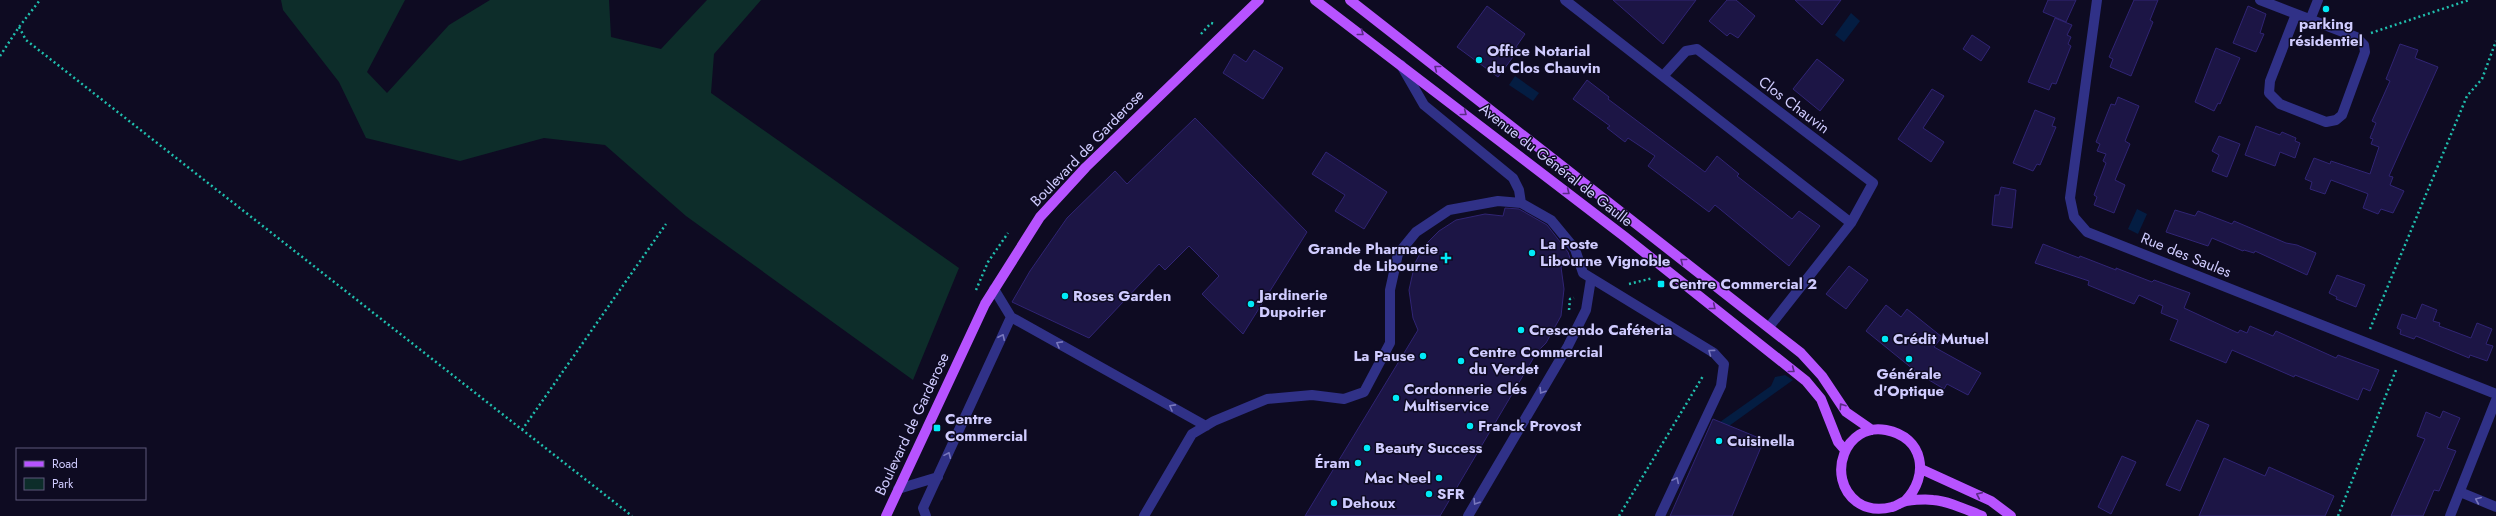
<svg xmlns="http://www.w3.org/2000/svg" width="2496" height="516" viewBox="0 0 2496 516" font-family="Jost,sans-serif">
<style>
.green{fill:#0d2d2a}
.water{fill:#041d42}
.building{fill:#1c1545;stroke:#302474}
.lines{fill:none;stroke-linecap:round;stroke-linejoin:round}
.path{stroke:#20bfae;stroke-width:2.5;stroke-dasharray:2 3;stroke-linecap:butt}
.minor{stroke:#303187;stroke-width:10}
.major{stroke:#b753ff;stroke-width:10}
.oneway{stroke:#5a2b85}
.oneway2{stroke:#7877bd}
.poi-dot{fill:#00eaf7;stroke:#0e0b22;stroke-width:1.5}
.labels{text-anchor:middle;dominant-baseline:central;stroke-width:3;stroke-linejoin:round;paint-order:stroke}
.poi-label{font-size:15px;font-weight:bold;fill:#d0ccff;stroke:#0e0b22;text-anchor:start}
.street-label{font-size:15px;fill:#d0ccff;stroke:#0e0b22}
</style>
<rect width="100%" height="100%" fill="#0e0b22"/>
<path class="green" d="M281 0H405L367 72 387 93 449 25 490 0H609L611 37 661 49 707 0H761L714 54 711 93 959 268 913 380 686 216 605 145 544 138 460 161 366 138 339 82 283 10Z"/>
<path class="water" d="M1851 13 1860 21 1844 42 1835 35Z
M1515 76 1539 93 1533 101 1509 85Z
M2137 209 2147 214 2138 234 2128 229Z
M1785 375 1793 380 1729 426 1720 422 1771 386 1775 377Z"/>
<path class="building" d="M1613 0H1696L1663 44Z
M1727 0H1736L1755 16 1738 38 1730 33 1727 36 1709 21Z
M1795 0H1841L1822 25Z
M2048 0H2076L2066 22 2043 12Z
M2134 0H2158L2150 20 2153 22 2131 76 2110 67 2113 59 2109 57Z
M1487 6 1525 34 1516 47 1519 49 1498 77 1457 47Z
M2248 6 2266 14 2260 33 2264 34 2256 52 2233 43Z
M2055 18 2072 25 2067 35 2071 37 2068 44 2071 46 2056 84 2052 83 2049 90 2028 82Z
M1972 35 1990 47 1981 61 1963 49Z
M2400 44 2418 50 2415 58 2438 67 2389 176 2393 177 2390 185 2404 191 2393 213 2381 209 2378 214 2363 208 2368 194 2366 193 2331 180 2325 194 2310 189 2312 182 2305 179 2314 158 2330 164 2331 161 2370 174 2379 147 2371 144 2373 139 2370 138 2376 123 2372 121 2390 81 2386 79Z
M2216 48 2240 58 2220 104 2218 103 2214 111 2195 102Z
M1254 50 1283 68 1263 99 1223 73 1234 54 1246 62Z
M1817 59 1844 80 1820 111 1793 89Z
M1587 80 1609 97 1608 99 1705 172 1717 156 1739 174 1737 176 1792 219 1799 211 1820 226 1789 266 1715 205 1709 212 1648 166 1655 156 1628 138 1625 142 1607 128 1610 126 1573 99Z
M1932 89 1944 96 1923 128 1944 142 1931 162 1898 139Z
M2118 97 2139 106 2125 141 2130 144 2115 180 2125 185 2114 213 2094 205 2097 197 2094 195 2106 163 2103 161 2106 154 2097 151 2100 144 2096 142 2111 104 2115 105Z
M2035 110 2055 118 2052 126 2056 127 2040 165 2037 164 2033 171 2013 163Z
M1195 118 1307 232 1243 334 1202 294 1219 276 1189 246 1165 270 1159 264 1089 338 1012 302 1030 271 1067 218 1115 171 1127 184Z
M2256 126 2280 135 2282 132 2296 138 2295 141 2300 143 2295 158 2280 152 2275 166 2245 155Z
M2219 136 2240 144 2227 177 2212 171 2219 155 2212 151Z
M1326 152 1387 192 1364 229 1335 211 1345 195 1312 174Z
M2001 187 2016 190 2012 228 1992 225 1995 195H1999Z
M1505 208 1519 209 1547 225 1568 252 1571 261 1561 267 1564 289 1561 316 1546 343 1537 352 1440 516H1305L1418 330 1413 318 1409 290 1415 263 1424 246 1439 231 1456 220 1485 214 1503 216Z
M2175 210 2195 216 2198 211 2232 224 2234 221 2286 243 2297 245 2316 253 2307 275 2255 251 2254 253 2244 250 2243 251 2212 238 2208 246 2166 232Z
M2043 244 2079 258 2080 256 2116 270V268L2152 282 2154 280 2190 293 2184 308 2238 333 2240 330 2247 333 2250 326 2273 336 2276 331 2336 358 2338 355 2379 370 2370 391 2363 388 2358 400 2295 375 2294 377 2232 350 2226 363 2170 340 2178 320 2161 313 2163 306 2139 295 2134 304 2088 285 2089 281 2035 263Z
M1849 266 1868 280 1846 309 1826 294Z
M2337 275 2365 285 2356 307 2336 299 2337 297 2329 293Z
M2422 304 2437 310 2433 321 2440 323 2439 326 2471 338 2477 323 2492 329 2486 344 2493 346 2487 361 2470 355 2469 358 2416 336 2414 339 2400 334 2401 330 2397 328 2402 314 2416 319Z
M1886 305 1901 317 1907 309 1942 337 1934 347 1981 373 1968 395 1947 384 1944 389 1919 374 1866 331Z
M2443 411 2460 418 2447 448 2456 451 2439 491 2434 490 2423 516H2391L2425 439 2417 436 2426 412 2440 418Z
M1713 419 1764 440 1732 516H1670Z
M2197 420 2209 425 2180 491 2166 485Z
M2122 456 2136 462 2111 514 2098 507Z
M2224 458 2265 476 2269 467 2334 496 2325 516H2199Z"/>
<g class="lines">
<path class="path" d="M19 27 26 40 632 516
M2371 33 2469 0
M1201 34 1211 23 1215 24
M0 56 19 27 40 0
M1629 284 1653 278
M976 290 988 262 1008 233
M1569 310 1570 299 1574 298
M2370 329 2467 96 2482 79 2496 41
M522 430 666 224
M1619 516 1703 376
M2338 516 2396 370"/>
<path class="minor" d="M1565 0 1851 223
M2097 0 2070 198 2074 217 2087 232 2496 394
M2260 0 2356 37 2364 45 2365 52 2342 115 2336 120 2326 122 2280 104 2269 93 2270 81 2296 14
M2310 20 2318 0
M1401 65 1424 105 1513 178 1519 190 1521 203
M1664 75 1686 51 1697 49 1873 183 1851 223 1769 327
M994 289 1011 317 1206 426
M898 489 938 477
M2460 492 2496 507
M926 516 923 508 1011 317
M1144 516 1192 434 1214 421 1267 399 1312 395 1344 399 1364 392 1390 343V290L1398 254 1416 232 1449 210 1498 201 1521 203 1551 220 1575 249 1583 273 1714 353 1724 364 1721 386 1660 516
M1468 516 1568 346 1586 310 1591 279
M2450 516 2496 400"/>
<path class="major" d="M1315 0 1625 237 1806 381 1821 399 1838 442 1845 450
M1350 0 1801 353 1822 376 1846 412 1872 430
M1921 469 1991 501 2011 516
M1905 501C1930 476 1924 437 1886 430 1845 422 1825 478 1857 502 1867 509 1880 510 1892 507 1897 506 1901 502 1906 501 1914 500 1925 499 1933 500 1949 501 1967 510 1982 516
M886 516 985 304 1040 217 1086 167 1259 0"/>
</g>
<defs><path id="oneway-chevron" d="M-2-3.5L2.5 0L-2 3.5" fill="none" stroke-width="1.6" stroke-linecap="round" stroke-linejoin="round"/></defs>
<g class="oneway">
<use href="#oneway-chevron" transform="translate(1361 33) rotate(38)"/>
<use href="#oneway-chevron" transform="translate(1437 68) rotate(-142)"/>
<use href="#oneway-chevron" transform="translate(1464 113) rotate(38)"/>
<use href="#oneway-chevron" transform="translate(1567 192) rotate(38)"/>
<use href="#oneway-chevron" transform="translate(1683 261) rotate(-142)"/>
<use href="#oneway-chevron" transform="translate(1713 307) rotate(39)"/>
<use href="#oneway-chevron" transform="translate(1792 370) rotate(38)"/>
<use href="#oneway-chevron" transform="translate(1842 406) rotate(-124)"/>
<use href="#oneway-chevron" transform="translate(1979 495) rotate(-156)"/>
</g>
<g class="oneway2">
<use href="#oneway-chevron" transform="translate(1002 337) rotate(-65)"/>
<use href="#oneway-chevron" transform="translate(1059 344) rotate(-151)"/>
<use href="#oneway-chevron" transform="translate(1711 352) rotate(-143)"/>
<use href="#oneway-chevron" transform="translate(1542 391) rotate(122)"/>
<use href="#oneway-chevron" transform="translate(1172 407) rotate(-151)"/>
<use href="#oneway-chevron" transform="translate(948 455) rotate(-66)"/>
<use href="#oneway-chevron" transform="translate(1676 480) rotate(-64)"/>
<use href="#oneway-chevron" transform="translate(2478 500) rotate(-157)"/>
<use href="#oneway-chevron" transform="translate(1476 502) rotate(122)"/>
</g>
<g class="poi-dot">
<circle cx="2326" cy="9" r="4"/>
<circle cx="1479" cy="60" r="4"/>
<circle cx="1532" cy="253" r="4"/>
<path d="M1444 252h4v4h4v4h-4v4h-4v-4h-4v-4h4z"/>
<rect x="1657" y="280" width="8" height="8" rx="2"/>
<circle cx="1065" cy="296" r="4"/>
<circle cx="1251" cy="304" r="4"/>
<circle cx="1521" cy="330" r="4"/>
<circle cx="1885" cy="339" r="4"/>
<circle cx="1423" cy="356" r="4"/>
<circle cx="1909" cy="359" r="4"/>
<circle cx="1461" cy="361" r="4"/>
<circle cx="1396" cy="398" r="4"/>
<circle cx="1470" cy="426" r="4"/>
<rect x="933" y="424" width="8" height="8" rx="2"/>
<circle cx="1719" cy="441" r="4"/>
<circle cx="1367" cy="448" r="4"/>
<circle cx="1358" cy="463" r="4"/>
<circle cx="1439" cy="478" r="4"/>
<circle cx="1429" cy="494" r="4"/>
<circle cx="1334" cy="503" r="4"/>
</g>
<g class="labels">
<g class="poi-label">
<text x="2326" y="24" text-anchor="middle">parking<tspan x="2326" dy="17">résidentiel</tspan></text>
<text x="1487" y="51">Office Notarial<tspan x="1487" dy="17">du Clos Chauvin</tspan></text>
<text x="1540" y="244">La Poste<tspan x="1540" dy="17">Libourne Vignoble</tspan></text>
<text x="1438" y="249" text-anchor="end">Grande Pharmacie<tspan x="1438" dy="17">de Libourne</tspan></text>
<text x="1669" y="284">Centre Commercial 2</text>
<text x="1259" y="295">Jardinerie<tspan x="1259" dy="17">Dupoirier</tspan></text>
<text x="1073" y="296">Roses Garden</text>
<text x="1529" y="330">Crescendo Caféteria</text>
<text x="1893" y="339">Crédit Mutuel</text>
<text x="1469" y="352">Centre Commercial<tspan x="1469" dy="17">du Verdet</tspan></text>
<text x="1415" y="356" text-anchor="end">La Pause</text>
<text x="1909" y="374" text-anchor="middle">Générale<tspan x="1909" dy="17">d'Optique</tspan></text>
<text x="1404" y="389">Cordonnerie Clés<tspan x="1404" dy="17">Multiservice</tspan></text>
<text x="945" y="419">Centre<tspan x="945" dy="17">Commercial</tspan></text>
<text x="1478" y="426">Franck Provost</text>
<text x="1727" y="441">Cuisinella</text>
<text x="1375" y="448">Beauty Success</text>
<text x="1350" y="463" text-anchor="end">Éram</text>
<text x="1431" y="478" text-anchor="end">Mac Neel</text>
<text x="1437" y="494">SFR</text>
<text x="1342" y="503">Dehoux</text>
</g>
<g class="street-label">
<text transform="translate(1794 105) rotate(37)">Clos Chauvin</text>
<text transform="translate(1087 148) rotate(-46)">Boulevard de Garderose</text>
<text transform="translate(1556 165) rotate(38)">Avenue du Général de Gaulle</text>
<text transform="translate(2186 255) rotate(22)">Rue des Saules</text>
<text transform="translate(912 424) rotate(-65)">Boulevard de Garderose</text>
</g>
</g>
<rect x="16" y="448" width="130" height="52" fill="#0e0b22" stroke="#5c587a"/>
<rect x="24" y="461" width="20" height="6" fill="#b753ff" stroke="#5c587a"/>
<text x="52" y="468" font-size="12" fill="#d0ccff">Road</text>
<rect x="24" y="478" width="20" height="12" fill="#0d2d2a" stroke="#5c587a"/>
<text x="52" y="488" font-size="12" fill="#d0ccff">Park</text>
</svg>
